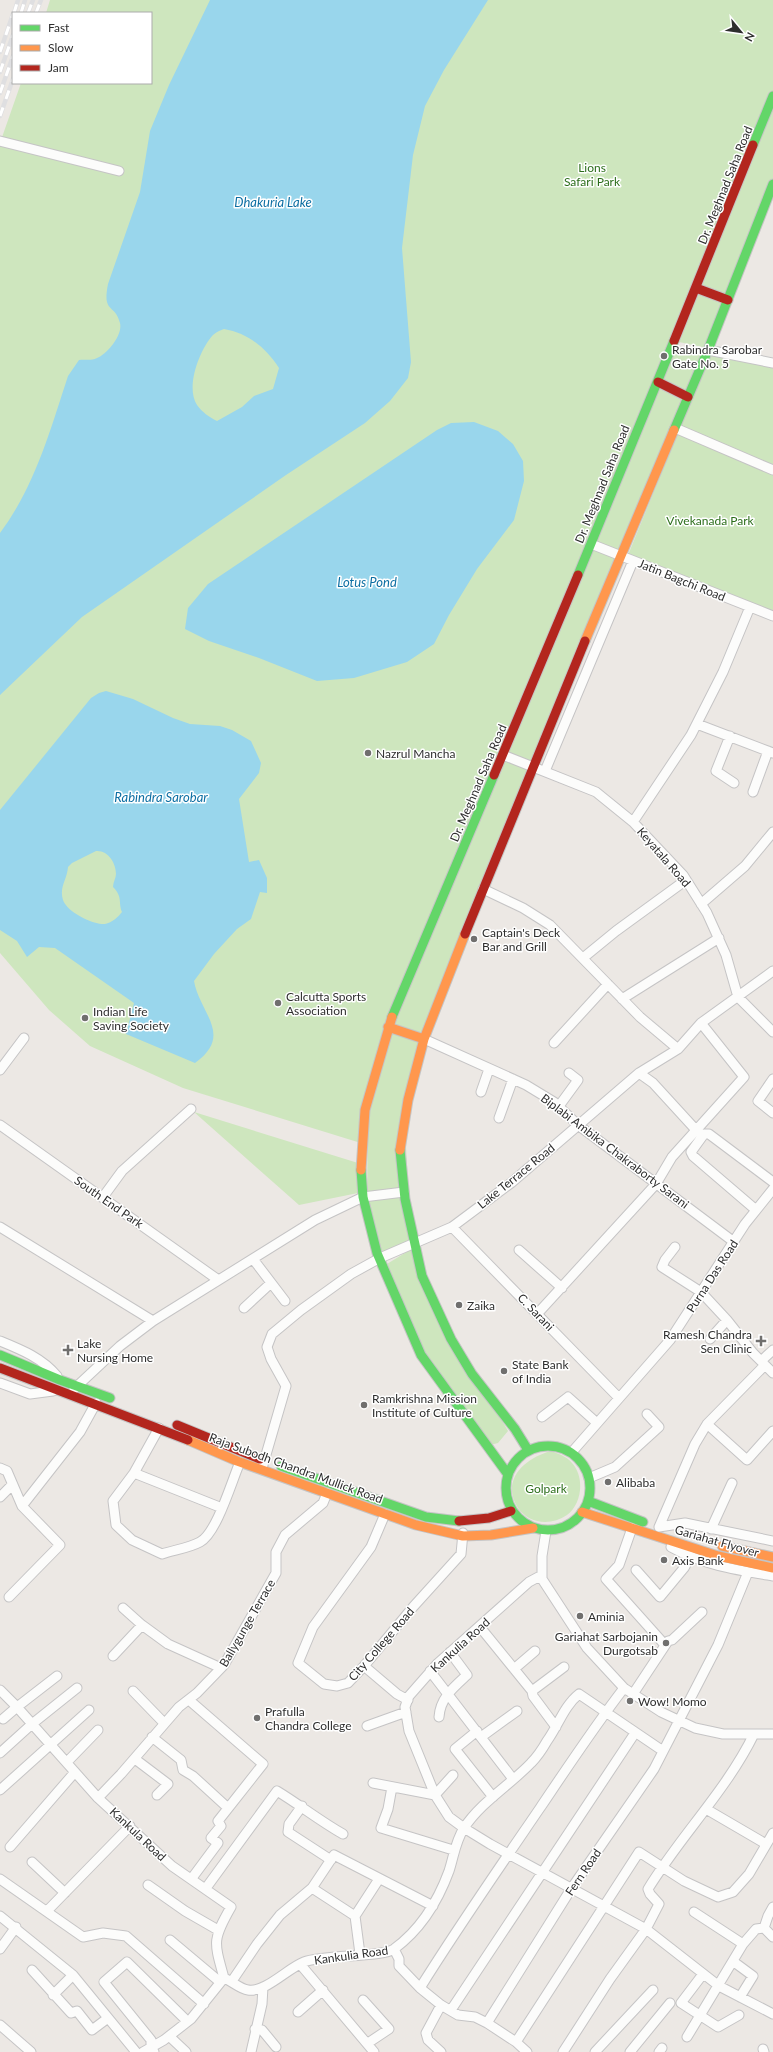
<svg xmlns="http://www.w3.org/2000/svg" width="773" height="2052" viewBox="0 0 773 2052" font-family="Lato,sans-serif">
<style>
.green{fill:#cee6be}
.water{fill:#99d6ec;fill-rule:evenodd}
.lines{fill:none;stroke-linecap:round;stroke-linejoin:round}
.street-casing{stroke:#c5c4c5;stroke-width:11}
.fast-casing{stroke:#c5c4c5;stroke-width:11}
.slow-casing{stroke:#c5c4c5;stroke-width:11}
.jam-casing{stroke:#c5c4c5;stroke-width:11}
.street{stroke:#fcfcfb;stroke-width:9}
.fast{stroke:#63d668;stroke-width:9}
.slow{stroke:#ff974d;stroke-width:9}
.jam{stroke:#b3261e;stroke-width:9}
.rail-casing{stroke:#dfdfe1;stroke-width:4.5}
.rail{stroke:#fff;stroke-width:3;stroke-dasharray:9;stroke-linecap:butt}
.poi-dot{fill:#706f6e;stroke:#fff;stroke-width:1.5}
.labels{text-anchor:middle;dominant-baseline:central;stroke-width:3;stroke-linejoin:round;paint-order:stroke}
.park-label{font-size:12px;fill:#2c6e1b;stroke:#fff}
.street-label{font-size:12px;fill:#2e2e2e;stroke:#fff}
.poi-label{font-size:12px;fill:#2e2e2e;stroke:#fff;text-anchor:start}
.water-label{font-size:13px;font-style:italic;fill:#0d6fa3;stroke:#fff}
</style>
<rect width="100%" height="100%" fill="#ece8e4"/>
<path class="green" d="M50 0H773V94L387 1024 364 1144 183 1088 90 1046 49 1010 0 953V143L21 83H151V13H46Z
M773 104V179L707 348 679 342Z
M676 347 704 353 622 554 595 543Z
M710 354 773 367V612L628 555Z
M593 548 618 558 424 1037 392 1026Z
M391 1031 420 1042 404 1108 411 1241 383 1257 367 1203 368 1109Z
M194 1112 358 1163V1193L299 1205Z
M413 1248 420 1283 508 1431 498 1443 490 1445 424 1353 387 1264Z
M551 1451C559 1454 566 1456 572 1463 585 1477 582 1504 567 1515 551 1526 529 1524 518 1508 500 1480 525 1458 551 1451Z"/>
<path class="water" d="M210 0H488L444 70 425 106 413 155 402 248 411 362 408 378 390 401 365 423 286 475 82 617 0 695V533C35 486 50 431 68 376L79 360C85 359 91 361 97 358 107 354 123 335 120 323 115 303 102 314 108 284L140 192 150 131 169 85ZM224 329C248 333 266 348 279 368L273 389 254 396 242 407 217 421C209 417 202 412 197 405 185 387 200 349 213 335 216 332 221 330 224 329Z
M474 422 498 431 513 444 523 461 524 481 514 520 477 569 449 615 434 644 407 662 354 678 317 681 259 658 209 641 185 629 188 608 208 584 437 430 451 423Z
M106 691 133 699 173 718 190 724 220 726 232 730 251 741 261 763 259 773 239 799 249 862 259 860 267 878V893L260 892 251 919 237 929 214 954 194 981C200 1014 234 1035 195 1063L126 1034 134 1003 55 948 39 947 27 957 17 941 0 930V810L91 698 99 693ZM96 851C108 850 116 863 116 874 116 878 113 882 113 887 123 897 118 902 122 912 119 916 112 923 105 924 93 925 67 912 63 900 59 887 67 880 68 867L72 863Z"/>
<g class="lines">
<defs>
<path id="street" d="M0 141 119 171
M708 350 773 363
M675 428 773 470
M591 544 773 616
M697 724 773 753
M730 736 716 771 734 783
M503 755 596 792 633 822 683 875 707 913 726 955 738 997 773 1032
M545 771 633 561
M753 792 768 751
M633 822 691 735 723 672 750 607
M483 889 523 908 550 925 640 1017 678 1049
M701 904 745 866 773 832
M583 958 616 931 686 880
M622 999 719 938
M424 1039 526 1085 554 1102 578 1125 734 1242
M554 1043 608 984
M0 1070 24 1038
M639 1073 653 1083 696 1130
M773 1079 758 1101 773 1113
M481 1092 489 1069
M559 1106 578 1080 569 1073
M499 1118 513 1079
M0 1125 217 1279
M103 1197 122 1171 191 1109
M756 1210 693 1156 691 1152 704 1134H709L773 1182
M0 1227 153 1321
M452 1227 619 1398
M675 1247 665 1260 662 1267 701 1292 727 1320 753 1353 773 1373
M519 1250 562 1288
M253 1259 285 1301
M244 1308 271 1283
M538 1313 656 1184 672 1157 744 1077 701 1023
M710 1339 727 1320
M0 1341C22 1350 42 1358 57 1376
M761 1361 773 1350
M0 1383 30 1394 53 1391
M74 1389 120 1346 153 1321 315 1220 363 1197 404 1192
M542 1417 568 1397 597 1423
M707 1424 747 1460 773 1431
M159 1428 134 1473 113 1501 116 1525 132 1540 162 1554C174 1550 189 1548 200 1542 217 1533 232 1480 240 1462
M572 1452 670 1340 745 1224 773 1189
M263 1465 286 1386 271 1359 267 1347 272 1334 301 1310 351 1274 380 1258 452 1227 511 1183 639 1073 678 1049 701 1023 773 971
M0 1468 7 1471 22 1506 60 1545 9 1597
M134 1473 222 1508
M589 1478 615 1467 659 1427 647 1414
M0 1497 12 1485
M22 1506 80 1432 96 1403
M385 1514 371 1547 313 1627 298 1663 324 1684 337 1686 348 1683 364 1666 413 1607 461 1554 463 1533
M659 1527 695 1444 707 1424 765 1365
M659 1527 685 1523 773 1541
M632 1528 619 1565 606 1579 665 1645
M711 1529 732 1483
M546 1531 542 1556V1579L587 1648 624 1688 661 1712 695 1728 723 1734H773
M671 1547C703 1565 737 1570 773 1576
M636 1570 660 1597 684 1568 690 1557
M542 1575 529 1582 438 1663 409 1696 405 1707 409 1731 435 1795 449 1817 464 1828 490 1844 646 1929 719 1986 773 2014
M123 1608 142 1625 168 1644 221 1668
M480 1627 532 1691 533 1696 556 1727
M113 1656 142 1625
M364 1666 397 1694 408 1700
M514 1669 535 1651
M430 1671 513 1779
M0 1690 17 1707 57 1676
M133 1691 164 1723
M532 1691 564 1667
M633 1694 668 1641 672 1640 702 1612
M189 1700 263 1764 218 1821 221 1826 211 1838 218 1843 192 1878
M439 1717C440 1698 454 1687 467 1675L450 1652
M3 1719 17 1707 98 1798 172 1866 231 1907C212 1940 214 1942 224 1978
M367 1726 406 1712
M477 1731 455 1749 493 1797
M152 1737 181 1760 183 1770 193 1776 228 1808
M481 1737 517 1711
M0 1753 32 1724 77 1688
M135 1759 168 1784 157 1795
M67 1762 98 1730
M373 1783 435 1795 453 1775
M392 1787 388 1809 381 1828 453 1850
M0 1790 89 1710
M98 1798 121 1774 179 1707 197 1693 224 1665 276 1573V1552L285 1535 323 1503 327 1493
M302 1806 289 1824 288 1832 331 1860
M706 1809 766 1844
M10 1847 75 1772
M32 1862 65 1893
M0 1879 83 1937 103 1933 126 1936 204 2004
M148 1885 185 1911 218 1930
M206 1888 277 1791C300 1805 320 1821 343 1834
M312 1888 355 1916
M773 1907 768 1916 764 1928 773 1937
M47 1911 130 1826
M694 1912 743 1944 756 1929 764 1928
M0 1916 73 1975 136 2052
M170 1940 220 1982
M0 1949 16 1927
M394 1949 399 1959V1966L420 1988 441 2005 458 2015 475 2017 487 2023 516 2042 527 2052
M360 1954 355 1916 379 1879
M734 1962 753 1976 740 1997
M300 1964 374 2052
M32 1970 71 2013 77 2011 92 2030 108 2018
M703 1974 681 2003 718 2027 739 2015
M224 1978C232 1981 240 1989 248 1990 265 1993 288 1968 304 1962 324 1954 381 1958 394 1949 420 1930 438 1901 449 1871 454 1856 455 1842 464 1828 481 1802 510 1785 531 1763 537 1757 543 1748 547 1741 558 1726 564 1706 579 1694L663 1751
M232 1981 257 1944 280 1915 312 1888 334 1855 433 1906
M420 1988C458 1927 499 1868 540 1808 567 1768 594 1727 624 1688
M53 1995 73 1975
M363 2000 389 2029 368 2043
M441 2005 426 2033 428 2040 441 2052
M451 2010 635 1733
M298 2012 323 1990
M487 2023 571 1889 654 1769 718 1645 748 1572
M0 2025 31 2052
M255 2029 262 2030 276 2047
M169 2036 186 2052
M687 2037 743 1944
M516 2042 639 1852 684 1881 718 1897 733 1892 749 1874 773 1833
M763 2049 764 2052
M143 2052 164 2040 191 2019 224 1978
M154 2052 151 2048V2040L104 1982 127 1962 187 2021
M251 2052 262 2004 263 1987
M563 2052 610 1979 646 1929 659 1904 650 1894 648 1889C681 1835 726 1791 754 1734
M595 2052 653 1990
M630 2052 670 2003
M659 2052 662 2048"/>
<path id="fast" d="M753 145 773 96
M674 430 708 350 773 184
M578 575 674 341
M392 1017 494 775
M400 1150 405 1199 422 1276 451 1339 472 1374 515 1429 528 1450
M361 1170 363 1197 377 1253 421 1355 507 1473
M0 1355 60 1380 110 1398
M506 1488a42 42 0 1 1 84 0a42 42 0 1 1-84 0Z
M281 1466 426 1517 459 1521
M588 1501 643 1522"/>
<path id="slow" d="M585 641 674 430
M388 1027 424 1039
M400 1150 408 1100 424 1039 465 934
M361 1170 365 1110 392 1017
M188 1440 237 1461 416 1525 463 1536 491 1535 533 1528
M582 1512 718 1556 773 1568
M722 1546 773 1557"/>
<path id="jam" d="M696 288 728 300
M674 341 753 145
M658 382 688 397
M494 775 578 575
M465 934 585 641
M0 1368 188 1440
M177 1425 260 1459
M459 1521 489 1518 511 1511"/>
</defs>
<use href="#street" class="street-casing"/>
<use href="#fast" class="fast-casing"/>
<use href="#slow" class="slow-casing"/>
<use href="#jam" class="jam-casing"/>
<use href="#street" class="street"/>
<use href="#fast" class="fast"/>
<use href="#slow" class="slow"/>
<use href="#jam" class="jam"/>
<defs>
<path id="rail" d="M14 13 18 0
M21 13 25 0
M28 13 33 0
M36 13 41 0
M0 52 13 14
M0 72 13 35
M0 93 13 56
M0 116 13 79"/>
</defs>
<use href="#rail" class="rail-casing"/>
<use href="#rail" class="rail"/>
</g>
<g class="poi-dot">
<circle cx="664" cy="356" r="4"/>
<circle cx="368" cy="753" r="4"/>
<circle cx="474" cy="939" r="4"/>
<circle cx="278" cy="1003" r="4"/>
<circle cx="85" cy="1018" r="4"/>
<circle cx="459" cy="1305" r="4"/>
<path d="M759 1335h4v4h4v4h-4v4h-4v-4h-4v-4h4z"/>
<path d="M66 1344h4v4h4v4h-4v4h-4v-4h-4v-4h4z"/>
<circle cx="504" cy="1371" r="4"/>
<circle cx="364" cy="1405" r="4"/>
<circle cx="608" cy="1482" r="4"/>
<circle cx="664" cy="1560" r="4"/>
<circle cx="580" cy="1616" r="4"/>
<circle cx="666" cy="1643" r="4"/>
<circle cx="630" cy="1701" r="4"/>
<circle cx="257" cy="1718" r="4"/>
</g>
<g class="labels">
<g class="park-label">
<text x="592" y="167">Lions<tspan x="592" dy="14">Safari Park</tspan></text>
<text x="710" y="520">Vivekanada Park</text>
<text x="546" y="1488">Golpark</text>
</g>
<g class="street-label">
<text transform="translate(725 185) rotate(-68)">Dr. Meghnad Saha Road</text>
<text transform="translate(602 484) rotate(-68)">Dr. Meghnad Saha Road</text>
<text transform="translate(682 580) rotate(22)">Jatin Bagchi Road</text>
<text transform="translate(478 783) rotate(-67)">Dr. Meghnad Saha Road</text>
<text transform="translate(664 857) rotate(49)">Keyatala Road</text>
<text transform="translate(615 1151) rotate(37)">Biplabi Ambika Chakraborty Sarani</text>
<text transform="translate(516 1176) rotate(-39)">Lake Terrace Road</text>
<text transform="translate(109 1202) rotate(35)">South End Park</text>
<text transform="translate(712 1276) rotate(-57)">Purna Das Road</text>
<text transform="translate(536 1312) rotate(46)">C. Sarani</text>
<text transform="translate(296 1468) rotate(20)">Raja Subodh Chandra Mullick Road</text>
<text transform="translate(717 1541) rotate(16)">Gariahat Flyover</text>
<text transform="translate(247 1623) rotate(-60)">Ballygunge Terrace</text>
<text transform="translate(381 1644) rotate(-49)">City College Road</text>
<text transform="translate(460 1645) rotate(-42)">Kankulia Road</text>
<text transform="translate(138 1834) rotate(43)">Kankula Road</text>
<text transform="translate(583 1872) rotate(-56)">Fern Road</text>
<text transform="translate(351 1955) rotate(-8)">Kankulia Road</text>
</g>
<g class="poi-label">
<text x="672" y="349">Rabindra Sarobar<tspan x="672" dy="14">Gate No. 5</tspan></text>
<text x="376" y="753">Nazrul Mancha</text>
<text x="482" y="932">Captain's Deck<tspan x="482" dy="14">Bar and Grill</tspan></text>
<text x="286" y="996">Calcutta Sports<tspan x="286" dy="14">Association</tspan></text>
<text x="93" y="1011">Indian Life<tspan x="93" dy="14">Saving Society</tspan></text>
<text x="467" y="1305">Zaika</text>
<text x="752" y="1334" text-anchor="end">Ramesh Chandra<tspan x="752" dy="14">Sen Clinic</tspan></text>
<text x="77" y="1343">Lake<tspan x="77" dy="14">Nursing Home</tspan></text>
<text x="512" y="1364">State Bank<tspan x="512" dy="14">of India</tspan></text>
<text x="372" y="1398">Ramkrishna Mission<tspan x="372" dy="14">Institute of Culture</tspan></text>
<text x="616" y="1482">Alibaba</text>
<text x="672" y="1560">Axis Bank</text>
<text x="588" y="1616">Aminia</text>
<text x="658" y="1636" text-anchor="end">Gariahat Sarbojanin<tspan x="658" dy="14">Durgotsab</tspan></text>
<text x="638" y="1701">Wow! Momo</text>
<text x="265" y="1711">Prafulla<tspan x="265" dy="14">Chandra College</tspan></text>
</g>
<g class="water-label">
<text x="273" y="202">Dhakuria Lake</text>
<text x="367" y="582">Lotus Pond</text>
<text x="161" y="797">Rabindra Sarobar</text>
</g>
</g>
<rect x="12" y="12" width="140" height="72" fill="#ffffff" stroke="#ababab"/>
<rect x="20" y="25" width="20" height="6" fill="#63d668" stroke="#ababab"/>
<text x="48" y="32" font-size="12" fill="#2e2e2e">Fast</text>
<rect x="20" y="45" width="20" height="6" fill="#ff974d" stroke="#ababab"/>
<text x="48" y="52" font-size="12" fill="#2e2e2e">Slow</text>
<rect x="20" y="65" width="20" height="6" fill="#b3261e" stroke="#ababab"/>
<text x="48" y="72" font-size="12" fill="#2e2e2e">Jam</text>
<g transform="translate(741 32) rotate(119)" stroke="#ffffff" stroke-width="3" paint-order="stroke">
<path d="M0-3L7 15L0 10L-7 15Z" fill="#2e2e2e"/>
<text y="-6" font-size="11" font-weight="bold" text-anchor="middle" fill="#2e2e2e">N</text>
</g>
</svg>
